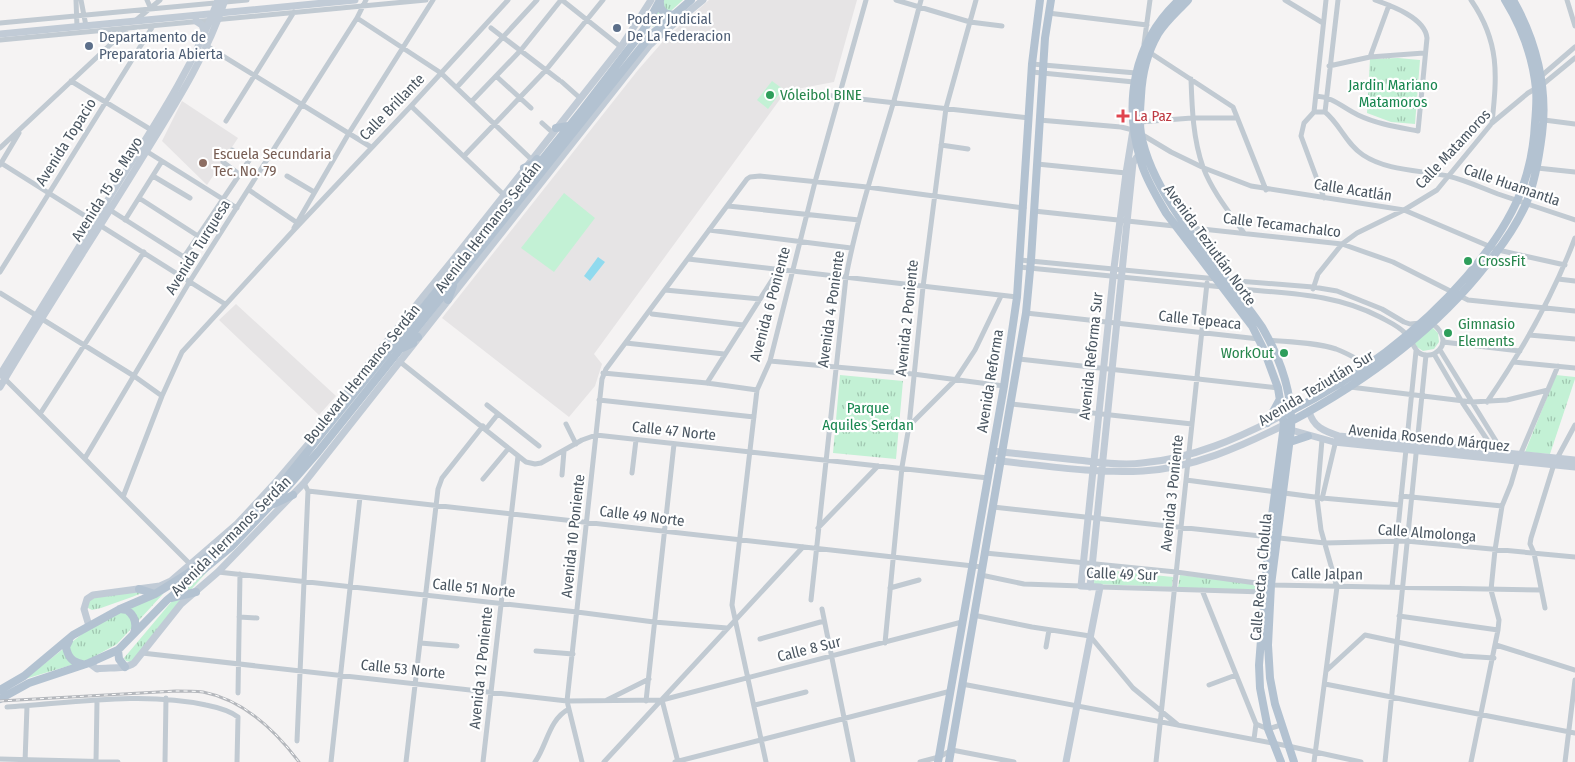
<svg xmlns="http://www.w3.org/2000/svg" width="1575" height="762" viewBox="0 0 1575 762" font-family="'Fira Sans Condensed',sans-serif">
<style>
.education{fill:#e6e4e5}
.grass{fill:url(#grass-tufts)}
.pitch{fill:#c3f1d5}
.water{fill:#90daee}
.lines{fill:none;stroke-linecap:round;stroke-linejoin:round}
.street{stroke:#c1cad2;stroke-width:5}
.secondary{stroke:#c1cbd6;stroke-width:7}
.primary{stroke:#b3c2d1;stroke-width:8}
.rail-casing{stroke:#b5b8bd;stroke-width:3}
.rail{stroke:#fff;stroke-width:1;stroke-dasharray:4;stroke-linecap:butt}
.service-dot{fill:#5c6f8a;stroke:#fff;stroke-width:2}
.leisure-dot{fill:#2e9e5b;stroke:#fff;stroke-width:2}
.health-dot{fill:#e0444e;stroke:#fff;stroke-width:2}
.education-dot{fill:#8d6e63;stroke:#fff;stroke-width:2}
.labels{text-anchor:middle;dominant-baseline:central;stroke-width:4.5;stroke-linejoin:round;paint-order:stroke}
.service-label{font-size:15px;fill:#4e5e75;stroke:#fff;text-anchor:start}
.park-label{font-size:15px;fill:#17864f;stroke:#fff}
.leisure-label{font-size:15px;fill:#27864d;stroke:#fff;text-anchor:start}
.street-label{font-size:15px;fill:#4a5661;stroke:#fff}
.health-label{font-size:15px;fill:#be3a42;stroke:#fff;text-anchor:start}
.education-label{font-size:15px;fill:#785e54;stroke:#fff;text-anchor:start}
</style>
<defs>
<pattern id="grass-tufts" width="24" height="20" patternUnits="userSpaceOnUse" patternTransform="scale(1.25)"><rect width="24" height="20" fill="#c3f1d5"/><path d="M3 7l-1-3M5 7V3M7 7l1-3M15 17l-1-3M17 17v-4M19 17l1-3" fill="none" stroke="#a0c6b0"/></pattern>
</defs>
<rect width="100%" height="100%" fill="#f5f3f3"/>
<path class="education" d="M709 0H857L834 82 786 91 594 354 602 364 595 386 569 417 442 318 638 70 666 38Z
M182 101 238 138 207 185 162 141Z
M236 304 336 396 319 415 219 320Z"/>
<path class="grass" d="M662 0H683L653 27 650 24Z
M1398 58 1420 60 1415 124 1391 122 1367 113 1370 59Z
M1431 326 1438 333 1439 342 1434 349 1423 351 1417 347 1414 342Z
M840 375 903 381 896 459 833 453Z
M1556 375 1575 377V379L1550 454 1525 452Z
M216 562 177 605 134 659 130 662 126 661 124 658 172 601Z
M183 569V571C158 589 129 598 101 608L92 610 88 608 87 602 88 599 100 595 163 583Z
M1095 569 1173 577 1172 587 1094 584Z
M1180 575 1259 584V590L1178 588Z
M163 594 117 644 88 660 25 679 91 627 112 615Z"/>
<path class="pitch" d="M772 81 783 89 768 109 757 100Z
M564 193 595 218 554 272 521 248Z
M850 404 892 408 891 426 849 422Z"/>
<path class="water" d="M598 257 605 262 590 281 584 276Z"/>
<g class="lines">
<path class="street" d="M76 0 77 27
M81 0 86 26
M147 0 151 9
M562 0 621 47
M896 0 970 22 1002 26
M1285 0 1323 23
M1471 0C1500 42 1497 75 1492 123
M1567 0 1575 26
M1048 13 1147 25
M357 18 441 73 531 159
M135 21 160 0
M0 23 247 0
M491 28 559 80
M0 40 426 0
M1144 44 1150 0
M205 45 371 147
M1149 52 1233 107 1266 190
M1370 57 1389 5
M1032 64 1136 73
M1329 66 1370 57 1424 53
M1032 72 1134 82
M496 76 531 108
M1539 78 1575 47
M1191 79C1192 108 1193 139 1203 167 1212 191 1229 212 1244 233
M71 81 153 131
M562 82 580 98
M457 87 537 0
M798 92 1029 118
M1316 96C1333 97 1343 108 1358 115 1377 124 1397 127 1418 131L1427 38C1425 18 1392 6 1375 0
M472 101 521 50 561 0
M411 106 504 195
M1314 112H1325C1340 124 1346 144 1363 155 1387 171 1420 170 1448 176 1465 180 1482 188 1498 194 1524 203 1549 211 1575 220
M1314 112 1326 0
M1314 112 1304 123 1301 136 1324 198
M1325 112 1338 0
M1039 120 1121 127 1133 130
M1544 120 1575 124
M226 121 294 12
M1140 122 1192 118H1237
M542 123 552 132
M1141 134 1171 152 1204 168 1251 186 1404 210 1498 250 1565 265
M941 145 968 149
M0 148 127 29
M232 150 249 160
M146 151 237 208
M464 156 546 70 603 0
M223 162 239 174
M1 163 225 304
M1037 164 1126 173
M0 165 19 133
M1537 168 1575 172
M153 176 190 198
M287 176 314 192
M249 190 299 224
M139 198 198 236
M728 206 859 220
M110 210 184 257 252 156
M1034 211 1342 244 1393 262 1468 300 1575 311
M125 220 162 161
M294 228 349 133 433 0
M709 230 851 248
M688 259 1017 297
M1020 260 1217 279
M1019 267 1223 287
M0 272 153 26
M1558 279 1575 281
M1225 280 1313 287 1337 291 1382 309 1404 322 1410 324 1421 323
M1231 288C1284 294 1332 292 1380 317 1389 322 1399 326 1406 334 1414 341 1414 357 1429 355 1433 355 1436 353 1439 350 1448 341 1440 327 1430 323
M1313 289 1318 274 1342 244 1357 233 1404 210 1437 190 1492 123 1528 93 1542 85 1575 58
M665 290 760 299
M0 293 134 376 162 396
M1026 313 1259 339
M652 314 743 325
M1529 335 1575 339
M1268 340C1290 342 1314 342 1336 349 1347 353 1357 359 1368 365
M1443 342 1520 351
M626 343 724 354
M1440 350 1504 454
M1434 354 1462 402 1496 453
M1019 359 1278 388
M399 361 526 462 535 464 541 463 582 440 596 435 988 478
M770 361 913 374 1004 386
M1514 362 1575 368
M603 373 707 383 757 390
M4 378 191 565
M707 383 779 269
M1350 387 1472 402 1507 400 1548 390
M599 400 754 417
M1487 402C1522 351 1553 296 1575 238
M1012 404 1192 424
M487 405 539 446
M40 414 144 252
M566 424 576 444
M909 426 956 379 975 350 1001 296
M486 429 498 414
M85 458 190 281 357 18 366 0
M632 473 636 440
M562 475 564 451
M483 479 508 449
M1186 480 1322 498 1400 505
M304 483 308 491 982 567
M1401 496 1502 506
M123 497 162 396 182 352 293 231 411 106 508 0
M1322 499 1336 440
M993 507 1325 543 1406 541 1575 557
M818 528 878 466
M985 553 1176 572 1271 585 1541 590
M218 572 577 612 654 622 727 628
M981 575 1024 584 1081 586
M1100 587 1264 592
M1392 587 1416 351
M890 588 919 580
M1202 590 1256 724
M811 600 846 277C857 218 876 161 893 104 903 69 912 34 921 0
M1545 608 1534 553 1530 544 1531 538 1554 464 1575 425
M822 609 853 762
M973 615 1032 627 1090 636 1133 688 1178 725
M1399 616 1498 630
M239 617 257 618
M760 639 824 621
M420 643 457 646
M885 643 902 467 909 426 923 287 946 108 976 0
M1496 645 1575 670
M1046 647 1049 630
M536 651 573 654
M142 653 567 701 662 700 962 622
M1327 670 1365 635 1463 656 1494 658
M962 684 1288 746 1361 762
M1325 684 1575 733
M1209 685 1236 675
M238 693 240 574
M607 700 649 679
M662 700 678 762
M646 701 674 444
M755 705 806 692
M7 707C71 703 144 691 206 705 216 707 229 710 238 717L237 762
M1256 724 1268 729 1281 725
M1254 739 1256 724
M297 741 308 491
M0 759 118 762
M25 762 27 706
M96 762 97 701
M165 762 166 698
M331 762 360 497
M406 762 438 489 442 478 483 426
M483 762 518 456
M535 762C547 745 549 719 569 709
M582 762 567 701 602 379 606 369 747 179 750 177 760 176 867 187 1024 208
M604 762 803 547
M675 762 951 691
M766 762 732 605 757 390 770 361 815 182 866 0
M920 762 939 757 952 750 1014 762
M1156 762 1207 283
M1314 762 1337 587 1321 530 1317 498 1322 440
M1385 762 1426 355
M1471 762 1498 630 1499 620 1491 590 1495 550 1502 506 1511 484 1518 460 1558 366
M1565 762 1575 680"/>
<path class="secondary" d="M196 21 202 25 205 34
M0 34 355 0
M0 375C41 309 82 243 122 177 158 120 195 63 218 0
M0 387C46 309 97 232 144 155 175 105 207 55 225 0
M1309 411C1313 427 1324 431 1339 436L1575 460
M993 451C1021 454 1049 457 1077 460 1098 462 1120 466 1142 463 1192 459 1238 438 1283 415
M991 460C1041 465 1093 474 1143 471 1193 468 1240 447 1284 425L1291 430 1334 442 1575 467
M1090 587 1133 163 1137 157H1140
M89 626 84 609 87 599 93 595 160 586 171 581 237 524 275 483 310 442 362 372 456 256 621 47 651 0
M89 663 97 669C109 667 125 670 134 663L181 604 218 572 304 483 649 46 664 32 703 0
M1066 762 1100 587 1081 586 1114 268 1126 173 1133 130"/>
<path class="primary" d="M660 0C659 11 665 16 676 14
M1179 0C1133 43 1123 103 1141 162 1146 180 1157 197 1166 213L1252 326 1264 350 1278 388 1284 425 1269 538 1259 665 1260 688 1268 729 1281 762
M1188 0C1178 11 1166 21 1158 34 1147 53 1142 75 1141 96 1140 108 1139 122 1141 134 1153 201 1224 271 1262 327 1280 358 1293 395 1291 430L1271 585 1268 645 1270 678 1275 704 1294 762
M556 128 568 126
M524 168 533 164 537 159
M448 300 453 286
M406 342 418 337
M400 349 413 343
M1287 413C1355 379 1417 334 1467 276 1490 249 1511 220 1523 186 1530 166 1534 144 1535 123 1536 112 1537 100 1536 89 1533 58 1521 26 1505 0
M1267 423 1280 399
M1288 423C1363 383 1434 332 1487 264 1502 246 1516 226 1526 204 1535 182 1539 158 1542 134 1548 88 1536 40 1513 0
M1290 442 1308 436
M274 504 293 495
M139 589 155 594
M171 598 196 592
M120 609 127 610C135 616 137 624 134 633
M69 641 66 647C68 657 72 662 82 664
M118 650 119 659 125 667
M0 690 24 676 73 635 120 609 155 594 187 574 228 539 279 487 583 109 645 28 660 0
M0 699 29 683 89 663 118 650 167 600 231 547 283 492 318 452 651 35 691 0
M938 762 1004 386 1017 297 1032 64 1040 0
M949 762 1026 313 1031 260 1045 38 1051 0"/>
<defs>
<path id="rail" d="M0 701 176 691C184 691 194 691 203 692 244 700 275 730 299 762"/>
</defs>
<use href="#rail" class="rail-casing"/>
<use href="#rail" class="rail"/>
</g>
<g class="service-dot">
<circle cx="617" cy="28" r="5"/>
<circle cx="89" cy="46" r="5"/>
</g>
<g class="leisure-dot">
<circle cx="770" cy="95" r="5"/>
<circle cx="1468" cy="261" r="5"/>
<circle cx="1448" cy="333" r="5"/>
<circle cx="1284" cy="353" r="5"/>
</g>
<path class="health-dot" d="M1120.5 108.5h5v5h5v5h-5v5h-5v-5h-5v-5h5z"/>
<circle class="education-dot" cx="203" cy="163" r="5"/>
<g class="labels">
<g class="service-label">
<text x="627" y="19">Poder Judicial<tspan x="627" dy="17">De La Federacion</tspan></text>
<text x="99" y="37">Departamento de<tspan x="99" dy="17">Preparatoria Abierta</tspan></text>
</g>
<g class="park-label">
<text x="1393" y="85">Jardin Mariano<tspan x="1393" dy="17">Matamoros</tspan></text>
<text x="868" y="408">Parque<tspan x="868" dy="17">Aquiles Serdan</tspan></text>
</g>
<g class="leisure-label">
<text x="780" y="95">Vóleibol BINE</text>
<text x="1478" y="261">CrossFit</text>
<text x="1458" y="324">Gimnasio<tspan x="1458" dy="17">Elements</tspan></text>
<text x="1274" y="353" text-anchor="end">WorkOut</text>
</g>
<g class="street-label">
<text transform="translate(392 107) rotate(-46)">Calle Brillante</text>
<text transform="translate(66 142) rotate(-58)">Avenida Topacio</text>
<text transform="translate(1453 149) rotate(-47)">Calle Matamoros</text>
<text transform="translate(1512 185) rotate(19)">Calle Huamantla</text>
<text transform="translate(107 189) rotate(-58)">Avenida 15 de Mayo</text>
<text transform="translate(1353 190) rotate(9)">Calle Acatlán</text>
<text transform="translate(1282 225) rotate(7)">Calle Tecamachalco</text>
<text transform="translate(488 227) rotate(-52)">Avenida Hermanos Serdán</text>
<text transform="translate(1210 245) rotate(54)">Avenida Teziutlán Norte</text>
<text transform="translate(198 247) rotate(-58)">Avenida Turquesa</text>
<text transform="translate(770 304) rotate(-75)">Avenida 6 Poniente</text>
<text transform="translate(831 309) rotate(-82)">Avenida 4 Poniente</text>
<text transform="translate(907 318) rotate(-84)">Avenida 2 Poniente</text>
<text transform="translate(1200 320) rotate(6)">Calle Tepeaca</text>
<text transform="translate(1091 356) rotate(-84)">Avenida Reforma Sur</text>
<text transform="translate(362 374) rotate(-51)">Boulevard Hermanos Serdán</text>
<text transform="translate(990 381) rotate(-81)">Avenida Reforma</text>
<text transform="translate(1316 388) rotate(-31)">Avenida Teziutlán Sur</text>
<text transform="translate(674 431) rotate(6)">Calle 47 Norte</text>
<text transform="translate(1429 438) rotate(6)">Avenida Rosendo Márquez</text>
<text transform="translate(1172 493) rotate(-84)">Avenida 3 Poniente</text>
<text transform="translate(642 516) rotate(7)">Calle 49 Norte</text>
<text transform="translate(1427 533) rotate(4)">Calle Almolonga</text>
<text transform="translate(231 536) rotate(-45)">Avenida Hermanos Serdán</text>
<text transform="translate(573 536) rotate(-84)">Avenida 10 Poniente</text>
<text transform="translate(1122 574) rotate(2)">Calle 49 Sur</text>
<text transform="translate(1327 574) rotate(1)">Calle Jalpan</text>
<text transform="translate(1261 577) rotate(-85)">Calle Recta a Cholula</text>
<text transform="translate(474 588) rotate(6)">Calle 51 Norte</text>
<text transform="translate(809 649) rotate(-14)">Calle 8 Sur</text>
<text transform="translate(481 668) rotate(-84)">Avenida 12 Poniente</text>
<text transform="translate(403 669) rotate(6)">Calle 53 Norte</text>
</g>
<g class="health-label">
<text x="1134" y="116">La Paz</text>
</g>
<g class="education-label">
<text x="213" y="154">Escuela Secundaria<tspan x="213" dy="17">Tec. No. 79</tspan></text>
</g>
</g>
</svg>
